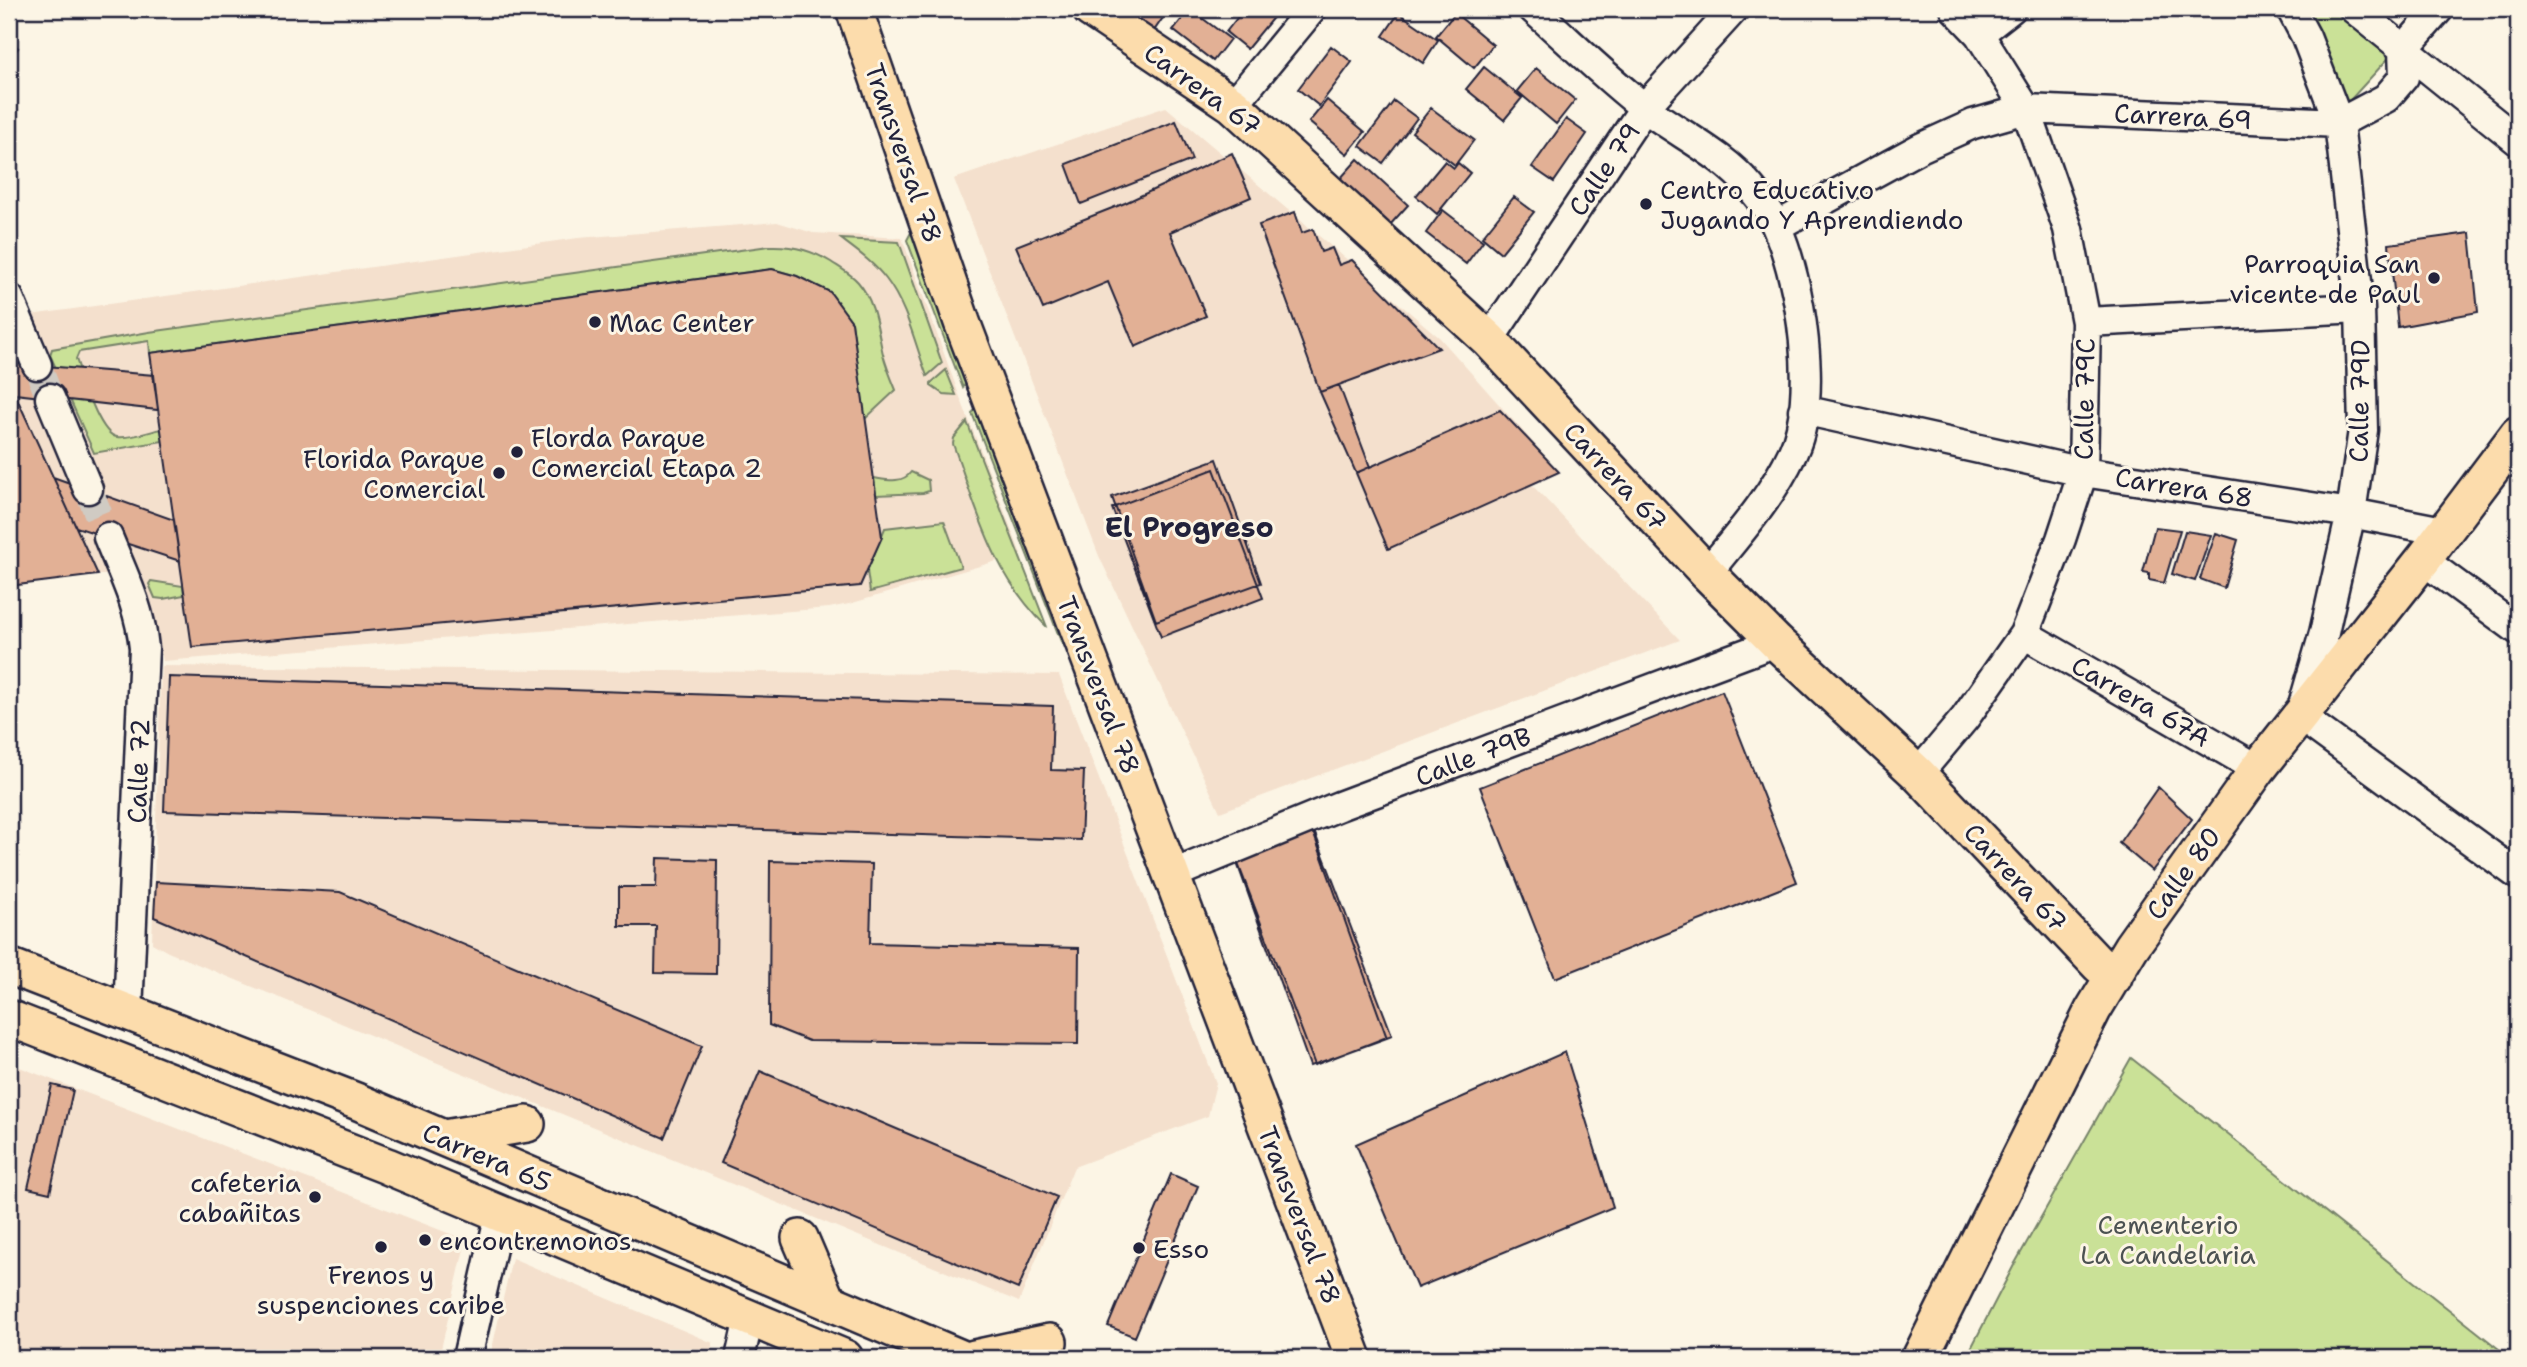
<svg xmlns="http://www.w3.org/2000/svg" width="2527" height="1367" viewBox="0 0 2527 1367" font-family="'Shantell Sans',sans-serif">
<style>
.built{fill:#f4e0cd}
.green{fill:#cae197;stroke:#768269;stroke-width:2}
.building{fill:#e2b095;stroke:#22223b;stroke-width:2}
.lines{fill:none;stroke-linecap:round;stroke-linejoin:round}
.minor-tunnel{stroke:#d0cbc3;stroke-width:28;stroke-dasharray:28 14;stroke-linecap:butt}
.minor-casing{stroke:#22223b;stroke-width:33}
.major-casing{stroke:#22223b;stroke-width:40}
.minor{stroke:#fcf5e5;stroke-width:28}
.major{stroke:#fcdcac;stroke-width:35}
.poi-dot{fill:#22223b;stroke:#fcf5e5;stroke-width:2.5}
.labels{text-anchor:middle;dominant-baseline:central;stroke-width:6;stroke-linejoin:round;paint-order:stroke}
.street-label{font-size:26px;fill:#22223b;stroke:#fcf5e5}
.poi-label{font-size:26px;fill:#22223b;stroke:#fcf5e5;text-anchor:start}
.park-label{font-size:26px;fill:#4c5252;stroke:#fcf5e5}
.neighbourhood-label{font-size:28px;font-weight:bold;fill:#22223b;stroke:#fcf5e5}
</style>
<rect width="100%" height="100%" fill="#fcf5e5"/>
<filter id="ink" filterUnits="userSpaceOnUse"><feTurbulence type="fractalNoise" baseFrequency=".0143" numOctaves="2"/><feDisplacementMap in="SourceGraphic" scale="14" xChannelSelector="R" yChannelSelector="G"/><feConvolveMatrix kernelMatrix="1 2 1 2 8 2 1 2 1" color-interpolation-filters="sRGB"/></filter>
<g filter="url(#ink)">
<path class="built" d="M1166 107 1440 338 1559 472 1532 485 1680 640 1220 812 1099 556 954 179Z
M777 222 813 233 902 238 958 392 1021 554 849 604 829 608 163 661 142 575H98L9 586V318L578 238Z
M161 666 1059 675 1216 1083 1208 1116 1074 1167 1019 1302 168 952 152 943Z
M9 1063 466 1240 439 1358H9Z
M512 1258 713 1343 709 1358H490Z"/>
<path class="green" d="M2296 9H2343L2394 52 2342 109Z
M916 223 968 379 963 388 907 240Z
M841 239 899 242 942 363 927 376C915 344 907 306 886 279 874 263 857 251 841 239Z
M769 246C792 245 812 250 831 262 840 268 851 274 858 282 876 303 877 329 883 354 886 366 891 378 896 390L865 419 852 322 830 292 797 276 772 269 150 353 149 341 79 352 76 359C82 375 99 435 117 437 130 439 148 432 161 429L163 441 94 453 50 355 52 349 149 332Z
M946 370 956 395 943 394 931 386V383Z
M983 402 1075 654 1062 644 972 413Z
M967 422 1047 627C993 575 978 513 953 444L954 438Z
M911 472 928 480 929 491 923 493 876 495 874 478C887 480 902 484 911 472Z
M944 521 961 567 870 592 867 571 885 528Z
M151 581 183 586 184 595 163 599 155 598 149 584Z
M2131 1058 2509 1357 2518 1347V1358H1966L2014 1265Z"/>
<path class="building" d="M1107 9H1169L1149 38Z
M1190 9 1230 39 1213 61 1173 30Z
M1244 9H1280L1247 49 1226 32Z
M1399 13 1438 40 1423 63 1383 36Z
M1455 13 1493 45 1474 68 1436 36Z
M9 40 18 48 9 61Z
M1331 46 1352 62 1319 106 1298 89Z
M1484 67 1522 98 1504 120 1466 89Z
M1536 68 1575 100 1556 124 1517 91Z
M1327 100 1365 132 1347 154 1309 122Z
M1394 101 1417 118 1383 163 1360 146Z
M1431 108 1474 140 1455 165 1412 132Z
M1566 119 1587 134 1554 182 1532 167Z
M1176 121 1192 160 1081 204 1066 164Z
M1232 153 1251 197 1170 232 1206 316 1135 347 1108 282 1043 309 1016 246 1125 203Z
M1358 159 1408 205 1389 226 1339 180Z
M1445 161 1454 168 1458 163 1470 173 1437 214 1416 196Z
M1514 197 1534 212 1501 253 1482 237Z
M1443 210 1483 241 1466 264 1426 233Z
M1295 212 1302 233 1313 229 1321 252 1332 248 1339 265 1352 260 1439 348 1320 392 1259 225Z
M2470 233 2478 312 2398 327 2389 244Z
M772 269 797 276 830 292 852 322 882 537 860 586 192 647 150 353Z
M9 363 154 375 158 410 15 394 9 381Z
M9 381 76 527 98 575 9 586Z
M1339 385 1370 467 1356 473 1320 392Z
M1500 410 1559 472 1388 549 1356 473Z
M1217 459 1261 583 1156 621 1112 497Z
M1214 469 1263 598 1161 637 1112 508Z
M53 477 174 520 180 561 76 527Z
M2155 527 2180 530 2164 583 2149 580V573L2143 572Z
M2185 531 2211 535 2195 581 2172 574Z
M2216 533 2238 540 2224 588 2200 579Z
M169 677 1053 706 1051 770 1084 771 1081 840 164 811Z
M1722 691 1797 882 1555 978 1480 787Z
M2158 787 2192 819 2152 871 2119 843Z
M1311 823 1392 1035 1315 1065 1234 853Z
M1313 832 1387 1038 1310 1066 1236 860Z
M657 858 717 860 716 974 655 973 656 926H619V887H656Z
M770 861 872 864 870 943 1079 948 1078 1044 809 1041 769 1025Z
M156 882 340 892 702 1046 664 1138 154 917Z
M1565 1052 1613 1207 1417 1288 1356 1144Z
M760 1071 1057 1197 1018 1289 721 1163Z
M52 1085 73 1090 50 1193 28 1188Z
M1171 1174 1198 1186 1135 1337 1108 1326Z"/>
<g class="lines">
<path class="minor-tunnel" d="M37 365 50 398
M88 489 108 537"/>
<defs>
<path id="minor" d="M1533 9C1570 42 1606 78 1645 108 1680 135 1722 153 1751 188 1760 198 1772 215 1777 228 1801 282 1819 397 1793 452 1772 497 1738 535 1707 573
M2291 9 2306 37 2339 123 2360 308 2363 430 2351 513 2324 633 2300 716 2518 875
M2354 9 2518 141
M1979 34 2011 9
M1233 105 1312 9
M1777 226 1920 148 1973 124 2026 109 2339 123 2386 98 2404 77 2403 50 2439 9
M9 298 37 365
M2086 322 2360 308
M1489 340 1644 108 1734 9
M50 398 88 489
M1803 410 2083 472 2351 513 2443 531
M108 537C123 574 140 607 144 648L128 1012
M2423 560 2518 630
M2024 634 2258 769
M1918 774 1965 718 2024 634 2061 539 2083 472 2086 322 2068 229 2026 109 1979 34 1955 9
M1171 875 1339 806 1776 642
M467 1358 500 1213
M740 1358 749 1318"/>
<path id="major" d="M854 9 962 322 1354 1358
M1090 9 1233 105 1489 340 1707 573 1776 642 1918 774 2099 965 2114 977
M9 966 356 1101 961 1358
M9 1018 387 1166 845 1358
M444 1138 527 1124
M800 1238 827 1301
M974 1358 1049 1342
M1920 1358 2093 1010 2131 947 2258 769 2423 560 2518 434"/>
</defs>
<use href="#minor" class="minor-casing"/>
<use href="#major" class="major-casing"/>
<use href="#minor" class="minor"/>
<use href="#major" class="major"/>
</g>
</g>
<g class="poi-dot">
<circle cx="1646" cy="204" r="7"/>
<circle cx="2434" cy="278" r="7"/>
<circle cx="595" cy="322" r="7"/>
<circle cx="517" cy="452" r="7"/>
<circle cx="499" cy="473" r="7"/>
<circle cx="315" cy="1197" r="7"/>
<circle cx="425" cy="1240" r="7"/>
<circle cx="381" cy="1247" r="7"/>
<circle cx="1139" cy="1248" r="7"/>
</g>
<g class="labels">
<g class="street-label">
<text transform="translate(1203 89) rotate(36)">Carrera 67</text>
<text transform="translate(2183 116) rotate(3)">Carrera 69</text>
<text transform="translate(904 153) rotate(71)">Transversal 78</text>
<text transform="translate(1604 169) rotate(-56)">Calle 79</text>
<text transform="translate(2084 399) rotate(-89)">Calle 79C</text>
<text transform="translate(2359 401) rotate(-89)">Calle 79D</text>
<text transform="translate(1616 476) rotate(47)">Carrera 67</text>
<text transform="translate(2184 487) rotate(9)">Carrera 68</text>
<text transform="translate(1099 685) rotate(69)">Transversal 78</text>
<text transform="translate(2141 701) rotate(30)">Carrera 67A</text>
<text transform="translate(1473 756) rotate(-21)">Calle 79B</text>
<text transform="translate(138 771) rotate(-88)">Calle 72</text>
<text transform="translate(2183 873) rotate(-54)">Calle 80</text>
<text transform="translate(2016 877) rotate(47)">Carrera 67</text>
<text transform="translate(487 1157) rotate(23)">Carrera 65</text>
<text transform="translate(1300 1215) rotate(69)">Transversal 78</text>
</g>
<g class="poi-label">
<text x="1660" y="189">Centro Educativo<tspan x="1660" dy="30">Jugando Y Aprendiendo</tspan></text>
<text x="2420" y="263" text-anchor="end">Parroquia San<tspan x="2420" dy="30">vicente de Paul</tspan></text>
<text x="609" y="322">Mac Center</text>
<text x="531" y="437">Florda Parque<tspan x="531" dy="30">Comercial Etapa 2</tspan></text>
<text x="485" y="458" text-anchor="end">Florida Parque<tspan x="485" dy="30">Comercial</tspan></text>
<text x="301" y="1182" text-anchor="end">cafeteria<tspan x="301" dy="30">cabañitas</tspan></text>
<text x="439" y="1240">encontremonos</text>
<text x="1153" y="1248">Esso</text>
<text x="381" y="1274" text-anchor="middle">Frenos y<tspan x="381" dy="30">suspenciones caribe</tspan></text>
</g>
<g class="park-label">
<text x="2168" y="1224">Cementerio<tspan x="2168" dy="30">La Candelaria</tspan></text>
</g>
<g class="neighbourhood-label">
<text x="1189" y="527">El Progreso</text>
</g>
</g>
<rect width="2527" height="1367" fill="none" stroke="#fcf5e5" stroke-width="35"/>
<rect x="18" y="18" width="2492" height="1332" fill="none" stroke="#22223b" stroke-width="2.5" filter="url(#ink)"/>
</svg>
